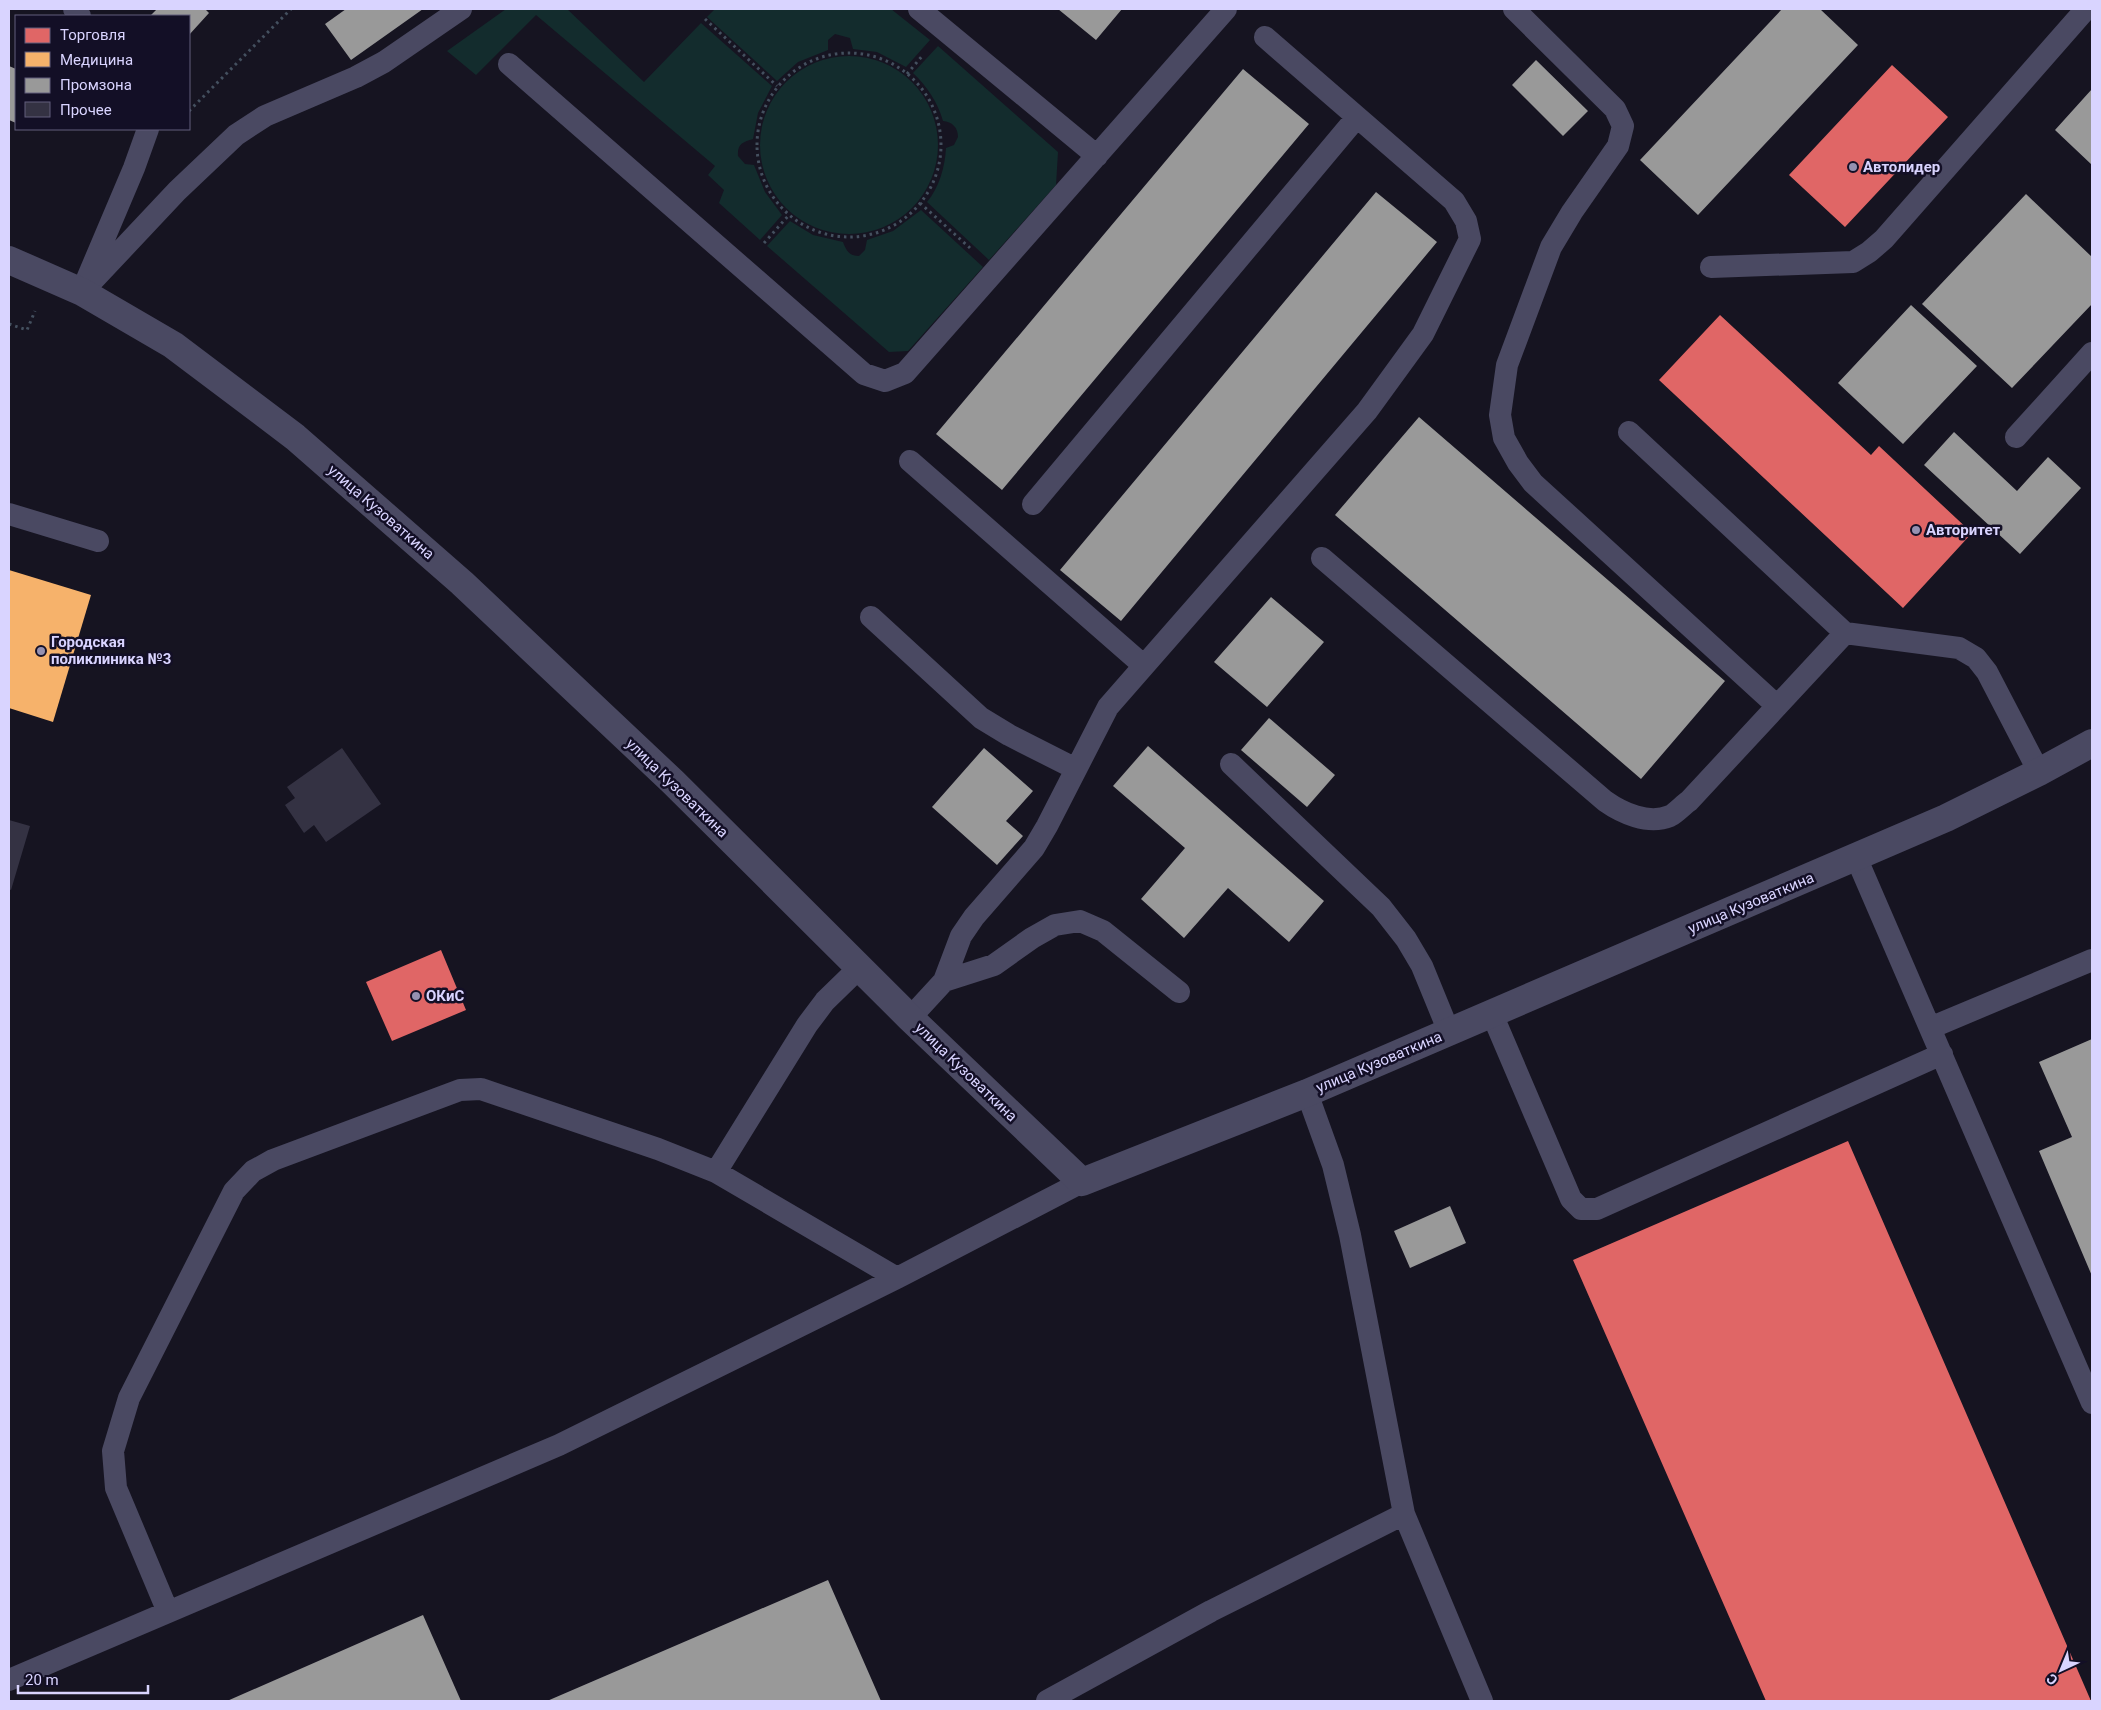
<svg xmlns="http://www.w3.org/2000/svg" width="2101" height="1710" viewBox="0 0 2101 1710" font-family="Roboto,sans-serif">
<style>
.green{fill:#132c2d}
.shops{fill:#e06666}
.health{fill:#f6b26b}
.industry{fill:#999}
.building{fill:#343243}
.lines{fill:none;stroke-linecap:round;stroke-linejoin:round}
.path{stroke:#44505f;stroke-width:3;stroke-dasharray:2.5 4;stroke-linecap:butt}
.lane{stroke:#4a4962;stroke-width:22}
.street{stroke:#4a4962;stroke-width:28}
.poi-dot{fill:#9591b1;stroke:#130f26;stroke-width:2}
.labels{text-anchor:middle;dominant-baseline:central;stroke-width:5;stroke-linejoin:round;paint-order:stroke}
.poi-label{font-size:15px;font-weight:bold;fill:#d9d4ff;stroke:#130f26;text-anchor:start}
.street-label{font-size:15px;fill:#d9d4ff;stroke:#130f26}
</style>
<rect width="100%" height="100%" fill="#161421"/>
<path class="green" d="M506 9H567L644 82 701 23 772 86 758 113 753 139C743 142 737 144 738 156L745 164 754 165 765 192 782 215 760 240 719 203 724 190 708 175 715 166 536 15 476 75 447 51Z
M715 9H891L930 40 906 67 877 52 853 49 850 38 835 34 828 40V50L798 62 777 81 707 17Z
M938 46 1058 152 1056 185 989 260 927 202C939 188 945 167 946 148L954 145 958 137C958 127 952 122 943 121 938 103 927 86 913 73Z
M760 145a89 89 0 1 1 178 0a89 89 0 1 1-178 0Z
M921 210 983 267 908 351 889 352 767 246 790 221 813 235 843 242C846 250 849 256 859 256L865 250 867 240 893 231Z"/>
<path class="shops" d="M1892 65 1948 117 1845 227 1789 175Z
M1720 315 1871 455 1879 446 1972 533 1903 608 1659 380Z
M441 950 466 1010 392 1041 366 982Z
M1848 1141 2091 1701H1766L1573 1260Z"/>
<path class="health" d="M9 570 91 595 53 722 9 708Z"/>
<path class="industry" d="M157 9H205L209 13 189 35V16H150Z
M346 9H423L351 60 325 24Z
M1058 9H1122L1096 40Z
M1782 9H1820L1858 45 1698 215 1640 160Z
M1536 60 1588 111 1563 136 1512 85Z
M9 66 16 69V123L9 120Z
M1243 69 1309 124 1002 490 936 434Z
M2092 89V165L2055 130Z
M1376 192 1437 242 1121 621 1060 570Z
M2026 194 2092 257V304L2012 388 1922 304Z
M1911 305 1977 366 1903 444 1838 383Z
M1419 417 1725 681 1641 779 1335 515Z
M1954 432 2017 491 2048 457 2081 488 2020 554 1924 465Z
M1271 597 1324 642 1267 707 1214 662Z
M1269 718 1335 775 1307 807 1241 750Z
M1148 746 1324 901 1289 942 1228 888 1184 938 1141 899 1185 848 1113 786Z
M984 748 1033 791 1006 821 1023 836 997 865 932 807Z
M2092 1039V1276L2039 1151 2072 1137 2039 1062Z
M1450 1206 1466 1243 1410 1268 1394 1231Z
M828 1580 881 1701H547Z
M423 1615 461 1701H227Z"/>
<path class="building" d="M342 748 381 804 326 842 314 825 304 833 285 805 295 798 287 787Z
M9 820 30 826 11 890 9 889Z"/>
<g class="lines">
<path class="path" d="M705 19 777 86
M757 145a92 92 0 1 1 184 0a92 92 0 1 1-184 0Z
M907 74 923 55
M189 111 291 9
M920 203 970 248
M764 243 789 215
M9 324 27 330 35 311"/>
<path class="lane" d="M74 9 80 16
M919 9 1097 156
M1514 9 1615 109 1623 126 1618 146 1572 212 1551 247 1507 365 1500 415 1504 438 1518 463 1533 483 1777 706
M509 64 864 374 885 381 905 373 1226 9
M1711 267 1853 262 1869 252 1884 239 2086 9
M87 279 134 168 148 129
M82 292 177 191 236 135 265 116 356 77 384 62 461 9
M1629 432 1845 633 1959 648 1976 658 1987 672 2039 772
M2016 437 2092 353
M910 461 1143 665
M1033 504 1357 117
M9 514 98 541
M1322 558 1605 801C1622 813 1648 825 1670 816 1676 813 1683 805 1689 801L1845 633
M871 617 981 718 1009 735 1076 769
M1231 764 1381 907 1406 939 1422 966 1449 1032
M1856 857 2092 1403
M944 981 961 936 974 917 1034 848 1047 826 1108 707 1367 411 1423 334 1470 239 1466 221 1454 201 1265 37
M1492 1014 1571 1199 1581 1209H1597L1942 1054
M910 1018 944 981 994 965 1032 938 1055 925 1080 921 1103 931 1179 992
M1930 1028 2092 960
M1307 1093 1333 1165 1350 1235 1404 1514 1482 1701
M716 1172 807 1025 825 1001 860 967
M168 1612 116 1488 113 1451 129 1398 234 1191 253 1171 273 1160 460 1090 481 1089 658 1149 716 1172 897 1278
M9 1680 559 1445 897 1278 1082 1182
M1047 1701 1211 1611 1404 1514"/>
<path class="street" d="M9 260 82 292 173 345 295 437 462 583 673 782 910 1018 1082 1182 1307 1093 1946 818 2039 772 2092 743"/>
</g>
<g class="poi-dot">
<circle cx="1853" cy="167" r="5"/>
<circle cx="1916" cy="530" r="5"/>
<circle cx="41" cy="651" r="5"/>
<circle cx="416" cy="996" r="5"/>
</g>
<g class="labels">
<g class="poi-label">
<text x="1863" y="167">Автолидер</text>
<text x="1926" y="530">Авторитет</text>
<text x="51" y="642">Городская<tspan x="51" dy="17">поликлиника №3</tspan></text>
<text x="426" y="996">ОКиС</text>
</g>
<g class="street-label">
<text transform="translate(381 512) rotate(41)">улица Кузоваткина</text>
<text transform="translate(677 788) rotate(44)">улица Кузоваткина</text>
<text transform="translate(1751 903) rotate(-23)">улица Кузоваткина</text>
<text transform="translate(1379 1062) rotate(-23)">улица Кузоваткина</text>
<text transform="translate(966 1072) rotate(44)">улица Кузоваткина</text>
</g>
</g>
<rect width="2101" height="1710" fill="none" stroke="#d9d4ff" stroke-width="20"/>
<rect x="15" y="15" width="175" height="115" fill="#130f26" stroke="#625e7d"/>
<rect x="25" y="28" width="25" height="15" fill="#e06666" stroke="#625e7d"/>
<text x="60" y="40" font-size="15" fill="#d9d4ff">Торговля</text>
<rect x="25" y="52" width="25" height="15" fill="#f6b26b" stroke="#625e7d"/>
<text x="60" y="65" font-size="15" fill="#d9d4ff">Медицина</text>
<rect x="25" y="78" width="25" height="15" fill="#999999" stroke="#625e7d"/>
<text x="60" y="90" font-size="15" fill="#d9d4ff">Промзона</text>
<rect x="25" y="102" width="25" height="15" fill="#343243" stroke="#625e7d"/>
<text x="60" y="115" font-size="15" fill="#d9d4ff">Прочее</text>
<g transform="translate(2061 1670) rotate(224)" stroke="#130f26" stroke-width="4" paint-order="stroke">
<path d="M0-4L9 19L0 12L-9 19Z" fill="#d9d4ff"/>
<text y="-8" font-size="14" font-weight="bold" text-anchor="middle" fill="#d9d4ff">С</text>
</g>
<path d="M18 1685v8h130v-8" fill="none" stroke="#d9d4ff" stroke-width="2.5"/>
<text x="25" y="1685" font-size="15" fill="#d9d4ff" stroke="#130f26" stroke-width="4" paint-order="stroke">20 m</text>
</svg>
